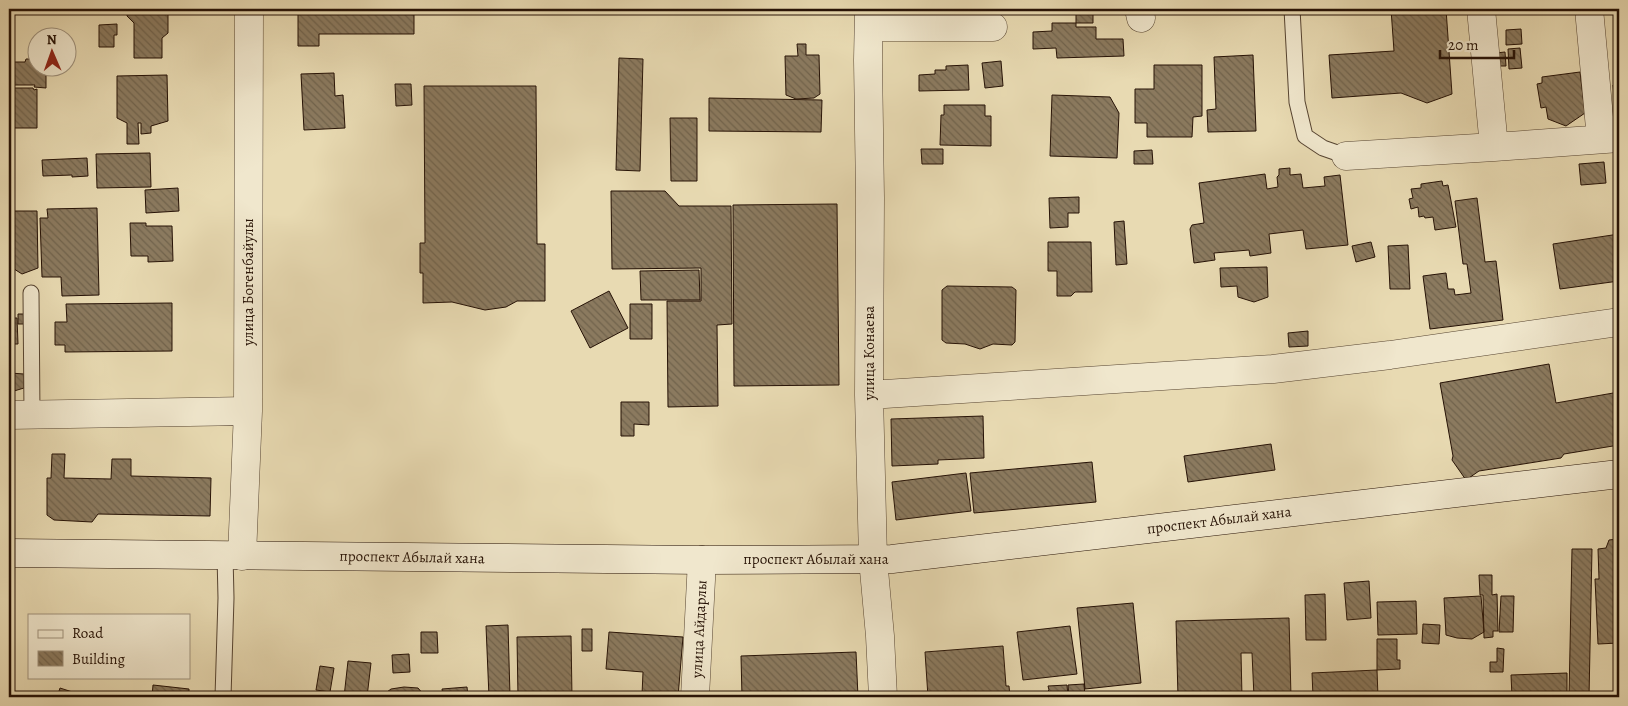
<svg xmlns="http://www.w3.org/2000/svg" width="1628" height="706" viewBox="0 0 1628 706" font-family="Alegreya,serif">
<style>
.building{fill:url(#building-back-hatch);stroke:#261206}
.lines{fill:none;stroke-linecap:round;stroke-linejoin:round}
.service-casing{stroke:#564431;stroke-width:17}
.minor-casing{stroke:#564431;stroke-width:29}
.tertiary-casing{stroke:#564431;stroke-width:29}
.secondary-casing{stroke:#261206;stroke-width:29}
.service{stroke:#f0e7cd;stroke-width:15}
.minor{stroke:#f0e7cd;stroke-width:28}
.tertiary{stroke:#f0e7cd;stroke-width:28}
.secondary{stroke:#f0e7cd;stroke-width:28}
.labels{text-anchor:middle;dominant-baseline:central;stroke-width:5;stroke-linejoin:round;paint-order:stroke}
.street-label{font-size:15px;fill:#261206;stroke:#f0e7cd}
</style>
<defs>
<pattern id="building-back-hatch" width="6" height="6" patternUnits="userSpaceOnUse" patternTransform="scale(1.25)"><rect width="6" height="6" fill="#8b7a5f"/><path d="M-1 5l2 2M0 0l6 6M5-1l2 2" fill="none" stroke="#71634c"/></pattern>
</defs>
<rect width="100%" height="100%" fill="#e8dab2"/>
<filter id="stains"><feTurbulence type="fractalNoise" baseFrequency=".004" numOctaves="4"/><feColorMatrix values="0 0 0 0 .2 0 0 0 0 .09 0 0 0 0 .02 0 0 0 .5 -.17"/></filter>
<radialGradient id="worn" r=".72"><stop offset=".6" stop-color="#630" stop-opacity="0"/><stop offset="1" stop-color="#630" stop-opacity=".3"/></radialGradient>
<path class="building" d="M127 9H168V33L162 38V58H134V23L127 16Z
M298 9H414V34H319V46H298Z
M939 9H985L986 22 939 23Z
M1062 9H1093V23H1076V13L1062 14Z
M1391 9H1446L1452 94 1427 103 1401 93 1332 98 1329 55 1394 51Z
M1052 23H1076V27H1096V39H1123L1124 56 1057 58 1056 48 1033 49V32L1052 31Z
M117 24V35H114V47H99V25Z
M1521 29 1522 44 1506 45V30Z
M797 44H806V55H819L820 94 814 98 796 99 786 95 785 56H798Z
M1520 48 1522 68 1509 69 1508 49Z
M1505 52 1506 66H1496V53Z
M1253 55 1256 131 1208 132 1207 110 1216 109 1214 57Z
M619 58 643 59 640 171 616 170Z
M26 59H38V68H46V88L34 87 35 85H9V62H25Z
M1001 61 1003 86 985 88 982 63Z
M968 65 969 90 919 91V75L935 74V70H946V66Z
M1154 65H1202V116L1193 117 1192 137H1147V123H1135V89H1154Z
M1580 72 1585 113 1566 126 1548 119 1546 107 1541 108 1537 84 1542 83V77Z
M334 73 335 96 343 95 345 128 304 130 301 74Z
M167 75 168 121 151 126V133L141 134V123H138L139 144H127V123L117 118V76Z
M395 84H411L412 105 396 106Z
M1619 84V120L1616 119 1613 85Z
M424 86H536L537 244H545V301H517L506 307 485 310 452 302 423 303V273H420V243H425Z
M9 88H33L34 90 37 89V128H9Z
M1052 95 1110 97 1119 113 1117 158 1050 156Z
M709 98 822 100 821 132 709 131Z
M944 105H985V116H991V146L940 145 941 115H944Z
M670 118H697V181H671Z
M921 149H943V164H922Z
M1152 150 1153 164H1134V151Z
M150 153 151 187 97 188 96 154Z
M87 158 88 176 72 177V175L43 176 42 160Z
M1604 162 1606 183 1581 185 1579 164Z
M1290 168V175L1301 174 1303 188 1325 186 1324 177 1340 175 1348 245 1306 249 1303 230 1269 234 1271 253 1250 256 1249 250 1214 253 1215 260 1194 263 1190 229 1192 225 1204 223 1199 183 1265 174 1267 189 1278 187 1277 177 1279 175V169Z
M1442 181 1443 186 1448 185 1456 227 1435 230 1433 217 1425 218 1424 216 1419 217 1418 207 1411 209 1409 199 1413 198 1411 189 1421 188V184Z
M178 188 179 211 146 213 145 190Z
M611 191H665L679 206H731L732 324 717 325 718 406 668 407 667 301H701V268L612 269Z
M1079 197V213H1068V227L1050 228 1049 198Z
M1477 198 1485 262 1496 261 1503 320 1430 329 1423 276 1446 273 1448 289H1454L1455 295 1471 293 1467 264H1463L1455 201Z
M837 204 839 385 734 386 733 205Z
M97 208 99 295 62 296 61 277H42L40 218H48L47 209Z
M11 211H37L38 268 22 274 11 267Z
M1124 221 1127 264 1116 265 1114 222Z
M130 223H146V226H172L173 261 148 262V256H131Z
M1619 234V281L1560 289 1553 244Z
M1048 242H1091L1092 292H1075L1071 296H1057V271H1048Z
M1371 242 1375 257 1356 262 1352 246Z
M1408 245 1410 289H1390L1388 246Z
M1267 267 1268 297 1254 302 1238 297 1237 286 1221 287 1220 268Z
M699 270 700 300H641L640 271Z
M947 286 1012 287 1016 290 1015 342 1012 345 993 344 980 349 965 344 946 343 942 340V290Z
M609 291 628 328 590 348 571 311Z
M172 303V351L65 352V345H55V322H67L66 304Z
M630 304H652V339H630Z
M9 308H12L13 318H17L18 344H12V348L9 352Z
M18 314H25L26 324H18Z
M1308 331V346L1289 347 1288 333Z
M1549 364 1556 403 1619 392V445L1564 454 1561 458 1479 471 1466 480 1452 460 1453 456 1440 383Z
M10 373 24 374V388L14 391 10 387Z
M621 402H649V425L634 424V436H621Z
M983 416 984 458 938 460V464L892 466 891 419Z
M1271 444 1275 470 1188 482 1184 456Z
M52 454H65L64 478 111 479 112 459H131V476L211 478 210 516 98 514 92 522 54 520 47 515V478H51Z
M1092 462 1096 502 974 513 970 473Z
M966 473 971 511 896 520 892 482Z
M1617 539 1619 541V643L1598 644 1595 579H1599L1598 549 1606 548 1609 540Z
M1572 549H1592L1589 697H1569Z
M1479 575H1492V595L1497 594 1498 631H1493V637L1484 638 1483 595H1480Z
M1369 581 1371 618 1347 620 1344 583Z
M1325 594 1326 640H1306L1305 595Z
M1481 596 1484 632 1472 639 1457 638 1446 635 1444 598Z
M1501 596H1514L1513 632H1499Z
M1416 601 1417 634 1378 635 1377 602Z
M1133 603 1141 683 1085 689 1077 608Z
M1289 618 1291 697H1254L1252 653H1241L1242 697H1178L1176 621Z
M1423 624 1440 625 1439 644 1422 643Z
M508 625 510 696H513V697H489L486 626Z
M1070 626 1077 674 1023 680 1017 632Z
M582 629H592V651H582Z
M421 632H437L438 653H421Z
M609 632 683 637 678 697H609L613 693 642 695 643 672 606 669Z
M571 636 572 697H518L517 637Z
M1377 639H1397V660H1400V669L1377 670Z
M1003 646 1006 686H1009L1010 697H928L925 652Z
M1497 648 1504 649 1503 672H1490V662H1497Z
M856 652 858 697H742L741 656Z
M409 654 410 672 393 673 392 655Z
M348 661 371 663 367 697H344Z
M320 666 334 668 330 692 316 690Z
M1377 670 1378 697H1313L1312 673Z
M1567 673V697H1512L1511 675Z
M1084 684 1085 697H1069L1068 685Z
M153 685 189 689V697H152Z
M1067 685 1068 697H1021V693L1047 692 1049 690 1048 686Z
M404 687 418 688 424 695 435 694V697H375V696L383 695 391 689Z
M467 687 468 697H443L442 689Z
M60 688 88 697H57Z
M9 693 32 697H9Z"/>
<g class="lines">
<defs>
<path id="service" d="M1292 9 1297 102 1305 136 1323 148 1346 156
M31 293 32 415
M223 697 226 598 225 555"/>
<path id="minor" d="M869 9 868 60 870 198 869 395 873 559
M1139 9 1141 18
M1481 9 1494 147 1619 138
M1589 9 1601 139
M869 27H993
M1346 156 1494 147
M869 395 1273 369 1390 355 1619 322
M9 415 248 411
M242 556 248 411 249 9
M695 697 702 560"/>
<path id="tertiary" d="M873 559 880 636 883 697"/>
<path id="secondary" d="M9 553 702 560 892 559 1619 474"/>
</defs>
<use href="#service" class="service-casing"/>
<use href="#minor" class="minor-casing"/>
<use href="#tertiary" class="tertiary-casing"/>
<use href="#secondary" class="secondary-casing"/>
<use href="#service" class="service"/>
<use href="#minor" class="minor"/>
<use href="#tertiary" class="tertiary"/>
<use href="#secondary" class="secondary"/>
</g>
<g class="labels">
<g class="street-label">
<text transform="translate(248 282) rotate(-90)">улица Богенбайулы</text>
<text transform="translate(869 353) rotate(-90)">улица Конаева</text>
<text transform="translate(1219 520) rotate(-7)">проспект Абылай хана</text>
<text transform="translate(412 557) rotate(1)">проспект Абылай хана</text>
<text x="816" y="559">проспект Абылай хана</text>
<text transform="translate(699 629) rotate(-87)">улица Айдарлы</text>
</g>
</g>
<rect width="1628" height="706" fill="none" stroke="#e8dab2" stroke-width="30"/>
<rect x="10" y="10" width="1608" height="686" fill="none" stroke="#261206" stroke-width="2.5"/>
<rect x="15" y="15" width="1598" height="676" fill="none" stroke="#261206"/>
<rect x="28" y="614" width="162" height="65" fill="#f0e7cd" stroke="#9f927d"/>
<rect x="38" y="630" width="25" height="8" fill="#f0e7cd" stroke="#9f927d"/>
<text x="72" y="638" font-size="15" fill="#261206">Road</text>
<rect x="38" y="651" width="25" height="15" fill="url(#building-back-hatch)" stroke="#9f927d"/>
<text x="72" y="664" font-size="15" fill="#261206">Building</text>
<g transform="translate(52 52) rotate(358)"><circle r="24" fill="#f0e7cd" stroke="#9f927d"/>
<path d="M0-4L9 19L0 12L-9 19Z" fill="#8f2418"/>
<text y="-8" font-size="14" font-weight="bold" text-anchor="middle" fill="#261206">N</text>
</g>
<path d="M1440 50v8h74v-8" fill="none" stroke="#261206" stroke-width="2.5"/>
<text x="1448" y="50" font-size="15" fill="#261206" stroke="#f0e7cd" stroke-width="4" paint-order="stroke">20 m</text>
<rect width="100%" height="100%" filter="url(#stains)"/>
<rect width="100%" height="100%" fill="url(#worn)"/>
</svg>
